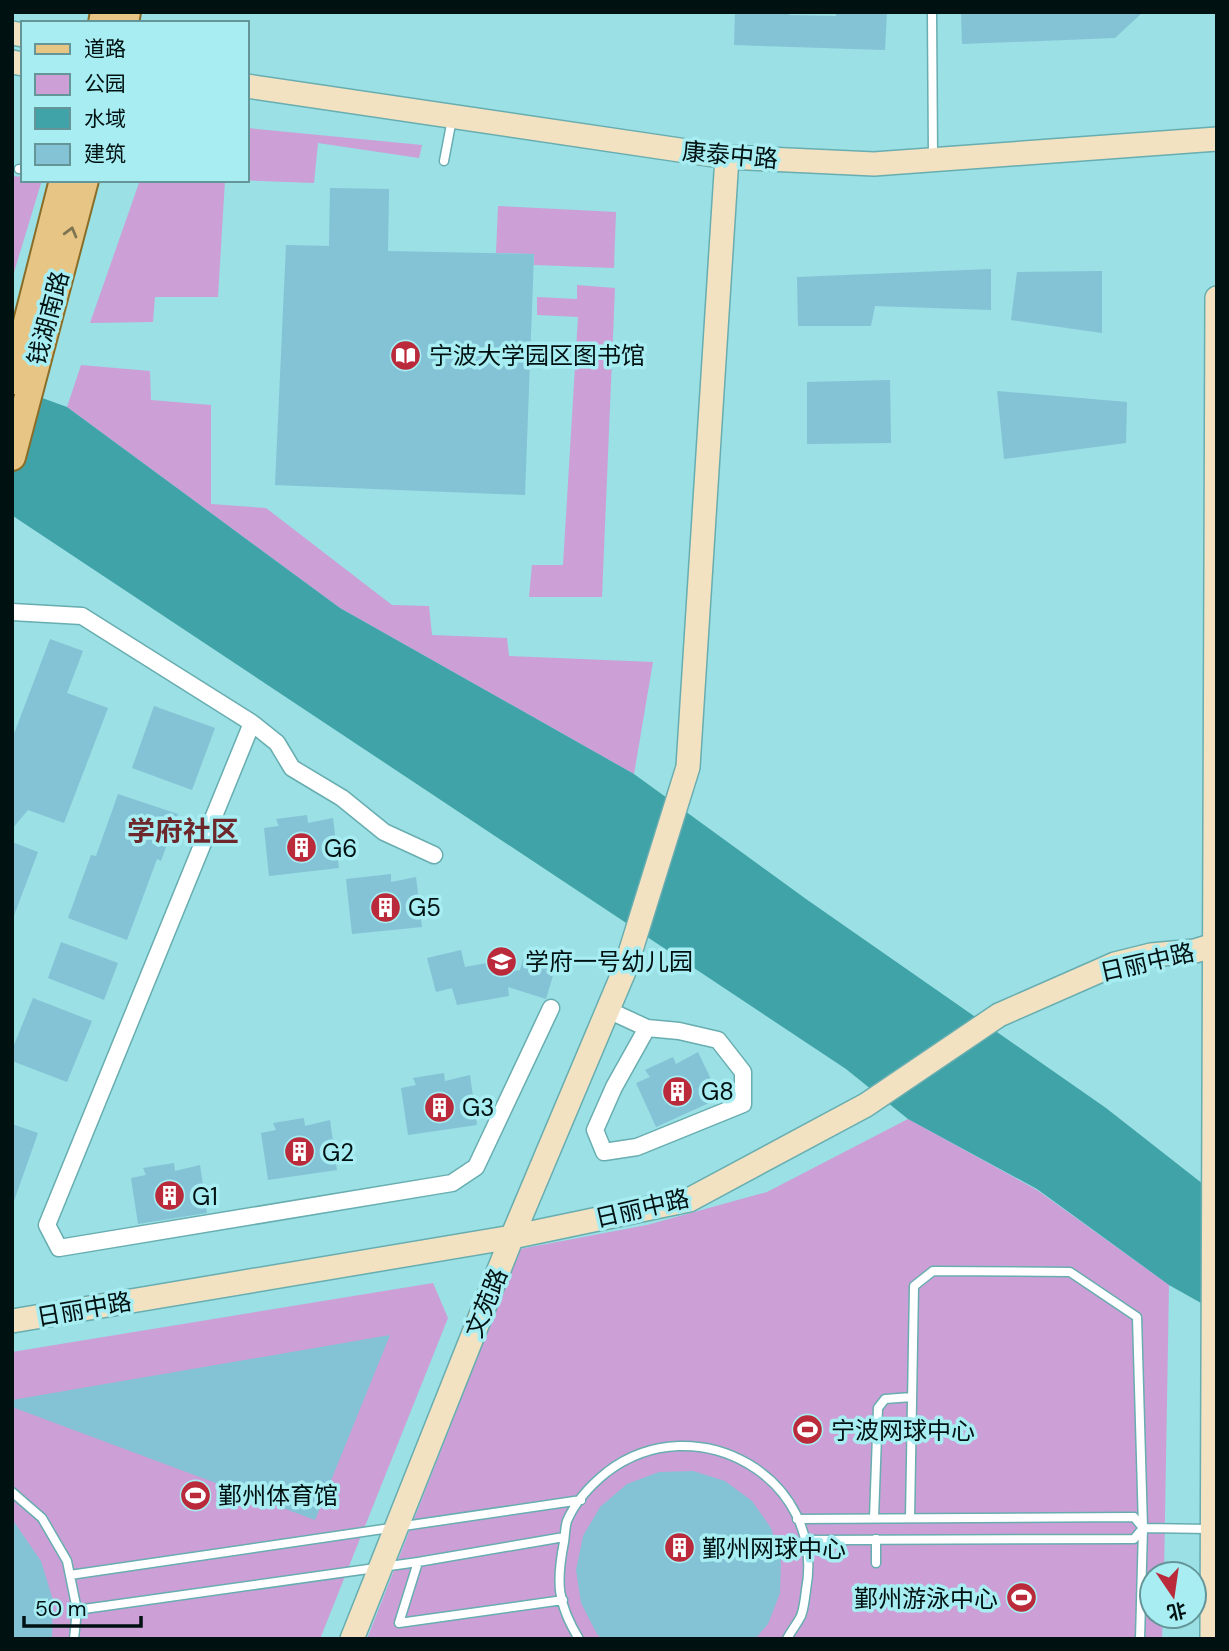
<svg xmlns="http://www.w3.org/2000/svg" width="1229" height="1651" viewBox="0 0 1229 1651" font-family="'DM Sans','Noto Sans SC',sans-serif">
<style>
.green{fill:#cc9fd6}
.water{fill:#3fa3a8}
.building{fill:#84c2d6}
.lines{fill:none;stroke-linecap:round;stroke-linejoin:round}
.lane-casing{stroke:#68adb0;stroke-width:11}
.street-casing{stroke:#68adb0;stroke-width:19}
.secondary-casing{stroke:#68adb0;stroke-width:26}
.primary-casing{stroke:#8a6d27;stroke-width:30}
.lane{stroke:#fff;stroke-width:8}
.street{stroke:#fff;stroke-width:16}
.secondary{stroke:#f2e2c2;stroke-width:23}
.primary{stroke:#e6c585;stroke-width:26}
.oneway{stroke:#7e7451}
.labels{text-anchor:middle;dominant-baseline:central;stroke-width:7;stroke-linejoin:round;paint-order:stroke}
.street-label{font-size:24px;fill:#001112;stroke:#a7edf1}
.poi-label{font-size:24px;fill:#001112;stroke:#a7edf1;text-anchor:start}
.quarter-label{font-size:28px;font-weight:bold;fill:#6e282b;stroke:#a7edf1}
</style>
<rect width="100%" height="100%" fill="#9ae0e4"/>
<path class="green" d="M247 128 422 145 419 158 318 143 314 183 235 180H247Z
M12 176 23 177V180H42L12 279Z
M140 180H225L218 297H155L153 322 90 323Z
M498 206 616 212 614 268 534 265V254L496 253Z
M577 285 615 288 602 597H529L532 565H563L578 317 537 315V297L577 299Z
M81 365 150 371 151 400 211 405V504L266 508 392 605 429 606 432 635 507 638 509 656 653 662 634 774 340 608 67 407Z
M908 1119 1037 1190 1169 1285 1164 1574H1152V1616H1163L1162 1639H367L520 1249 647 1225 767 1192Z
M433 1283 448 1318 320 1639H12V1352Z"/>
<path class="water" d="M12 387 67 407 340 608 634 774 806 899 1106 1108 1217 1195V1312L1169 1285 1037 1189 908 1119 846 1069 16 518 12 515Z"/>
<path class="building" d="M735 12H789V15L836 16V12H887L885 50 734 45Z
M961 12 994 13 1143 12 1115 38 962 44Z
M330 188 389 189 388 251 534 254 525 495 275 485 286 245 329 246Z
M991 269V310L875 306 871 326H798L797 277Z
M1102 271V333L1011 320 1017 272Z
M890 380 891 443 807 444V382Z
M997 391 1127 402 1126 443 1004 459Z
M50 639 83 651 67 693 108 708 64 823 28 810 12 829V739Z
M154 706 215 728 192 790 132 768Z
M118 794 178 814 161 861 157 859 127 940 68 918 91 855 96 856Z
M307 815 308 823 333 818 339 868 269 876 264 828 279 826 276 819Z
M12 842 38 852 13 918H12Z
M391 874V882L416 877 422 927 352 934 346 879Z
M61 942 118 963 104 1000 48 978Z
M461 950 465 967 498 961 501 974 520 970 525 952 557 962 546 999 508 987 509 996 457 1005 452 988 436 992 427 958Z
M33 998 92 1021 67 1082 12 1061V1050Z
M698 1052 720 1098 656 1127 636 1083 650 1077 645 1070 673 1057 676 1064Z
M444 1073 445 1081 470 1075 477 1125 408 1135 401 1088 416 1085 413 1078Z
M304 1118 305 1126 330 1120 337 1170 268 1180 261 1133 276 1130 273 1123Z
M12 1124 38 1133 14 1201 12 1200Z
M174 1163 175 1171 200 1165 207 1213 138 1224 131 1178 146 1175 143 1168Z
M390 1335 315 1520 12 1407V1400Z
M693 1471 725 1481 752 1501 771 1528 781 1559 780 1593 768 1624 755 1639H602L597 1634 581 1603 576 1570 583 1536 600 1507 627 1484 659 1472Z
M12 1519 41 1561 53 1600 52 1639H12Z"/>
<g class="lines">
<defs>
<path id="lane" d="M932 12 933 157
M444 161 452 119
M19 169H23
M12 1492 42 1518 67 1561 77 1610 74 1639
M874 1518 878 1408 885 1399 912 1397
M910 1518 914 1286 933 1271 1070 1272 1137 1317 1143 1528 1140 1639
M797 1519 1134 1517 1143 1528 1134 1539 806 1540
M1143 1528 1210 1529
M876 1539V1563
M70 1575 581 1500
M563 1600 399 1623 418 1562 564 1537
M77 1610 418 1562
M579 1639C557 1603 556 1582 564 1542 565 1536 565 1527 567 1521 575 1502 592 1484 607 1472 696 1404 827 1478 806 1590 805 1598 804 1608 801 1616 797 1624 791 1631 787 1639"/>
<path id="street" d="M12 612 82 616 252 723 47 1225 59 1248 452 1183 476 1167 551 1008
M252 723 277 743 292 768 342 798 384 832 434 855
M608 1010 647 1028 679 1031 718 1040 743 1072V1104L637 1147 604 1152 595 1130 614 1087 647 1028"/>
<path id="secondary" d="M12 33 23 35
M12 62 23 64
M247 86 727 157 874 164 1217 139
M12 1321 512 1237 689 1200 866 1105 999 1015 1115 964 1151 955 1195 951 1217 944
M352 1639 512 1237 625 969 688 767 727 157
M1212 1639 1217 298"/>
<path id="primary" d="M102 23 104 12
M125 23 127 12
M12 381 63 180
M12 457 85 180"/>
</defs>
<use href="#lane" class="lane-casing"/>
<use href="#street" class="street-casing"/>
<use href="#secondary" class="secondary-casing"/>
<use href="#primary" class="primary-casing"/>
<use href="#lane" class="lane"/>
<use href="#street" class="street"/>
<use href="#secondary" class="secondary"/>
<use href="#primary" class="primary"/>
</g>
<defs><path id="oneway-chevron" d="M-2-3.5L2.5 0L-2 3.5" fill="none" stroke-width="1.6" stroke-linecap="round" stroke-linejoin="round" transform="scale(1.75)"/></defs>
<use class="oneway" href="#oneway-chevron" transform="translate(71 232) rotate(-75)"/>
<defs>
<symbol id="library-disc" viewBox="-11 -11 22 22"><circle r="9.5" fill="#bb2a3b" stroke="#a7edf1"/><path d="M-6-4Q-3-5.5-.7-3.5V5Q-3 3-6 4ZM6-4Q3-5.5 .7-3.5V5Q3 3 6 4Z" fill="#fff"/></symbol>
<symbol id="building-disc" viewBox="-11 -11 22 22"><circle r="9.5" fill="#bb2a3b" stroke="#a7edf1"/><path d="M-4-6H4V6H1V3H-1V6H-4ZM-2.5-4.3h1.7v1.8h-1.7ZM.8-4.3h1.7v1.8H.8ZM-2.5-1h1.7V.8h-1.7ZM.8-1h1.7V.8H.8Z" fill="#fff"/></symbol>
<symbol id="school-disc" viewBox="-11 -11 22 22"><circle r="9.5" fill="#bb2a3b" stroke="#a7edf1"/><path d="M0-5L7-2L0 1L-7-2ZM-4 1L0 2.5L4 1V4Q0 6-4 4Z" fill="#fff"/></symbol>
<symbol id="stadium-disc" viewBox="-11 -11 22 22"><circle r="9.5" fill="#bb2a3b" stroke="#a7edf1"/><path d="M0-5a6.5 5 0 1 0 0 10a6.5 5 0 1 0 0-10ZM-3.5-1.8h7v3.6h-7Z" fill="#fff"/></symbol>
</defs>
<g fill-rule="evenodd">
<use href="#library-disc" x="388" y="338" width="35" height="35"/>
<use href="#building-disc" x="284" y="830" width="35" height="35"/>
<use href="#building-disc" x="368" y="890" width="35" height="35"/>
<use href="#school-disc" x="484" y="944" width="35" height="35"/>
<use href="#building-disc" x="660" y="1074" width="35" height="35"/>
<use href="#building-disc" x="422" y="1090" width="35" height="35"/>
<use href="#building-disc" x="282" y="1134" width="35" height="35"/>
<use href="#building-disc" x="152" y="1178" width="35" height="35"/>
<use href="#stadium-disc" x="790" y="1412" width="35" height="35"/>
<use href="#stadium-disc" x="178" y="1478" width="35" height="35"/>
<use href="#building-disc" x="662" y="1530" width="35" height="35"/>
<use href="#stadium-disc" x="1004" y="1580" width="35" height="35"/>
</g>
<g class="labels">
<g class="street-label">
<text transform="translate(730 155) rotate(5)">康泰中路</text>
<text transform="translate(48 318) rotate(-75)">钱湖南路</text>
<text transform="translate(1147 962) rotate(-13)">日丽中路</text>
<text transform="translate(642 1208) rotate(-13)">日丽中路</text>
<text transform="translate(486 1303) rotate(-68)">文苑路</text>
<text transform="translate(84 1309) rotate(-10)">日丽中路</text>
</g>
<g class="poi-label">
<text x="429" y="355">宁波大学园区图书馆</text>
<text x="324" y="848">G6</text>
<text x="408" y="907">G5</text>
<text x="525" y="961">学府一号幼儿园</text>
<text x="701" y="1091">G8</text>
<text x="462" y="1107">G3</text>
<text x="322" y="1152">G2</text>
<text x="192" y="1196">G1</text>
<text x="831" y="1430">宁波网球中心</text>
<text x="218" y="1495">鄞州体育馆</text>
<text x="702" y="1548">鄞州网球中心</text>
<text x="998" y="1598" text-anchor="end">鄞州游泳中心</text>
</g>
<g class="quarter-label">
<text x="183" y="831">学府社区</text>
</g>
</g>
<rect width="1229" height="1651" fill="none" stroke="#001112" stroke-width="28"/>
<rect x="21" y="21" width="228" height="161" fill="#a7edf1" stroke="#649598" stroke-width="2"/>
<rect x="35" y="44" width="35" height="10" fill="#e6c585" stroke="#649598" stroke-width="2"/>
<text x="84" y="56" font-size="21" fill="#001112">道路</text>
<rect x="35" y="74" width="35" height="21" fill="#cc9fd6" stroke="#649598" stroke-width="2"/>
<text x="84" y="91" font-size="21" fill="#001112">公园</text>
<rect x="35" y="108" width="35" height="21" fill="#3fa3a8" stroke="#649598" stroke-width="2"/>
<text x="84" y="126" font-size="21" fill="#001112">水域</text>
<rect x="35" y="144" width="35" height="21" fill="#84c2d6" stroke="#649598" stroke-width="2"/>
<text x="84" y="161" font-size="21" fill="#001112">建筑</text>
<g transform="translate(1173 1595) rotate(167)"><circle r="33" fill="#a7edf1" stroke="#649598" stroke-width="2"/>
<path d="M0-5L12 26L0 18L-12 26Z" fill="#bb2a3b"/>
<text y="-10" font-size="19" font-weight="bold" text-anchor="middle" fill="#001112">北</text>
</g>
<path d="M24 1616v10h117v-10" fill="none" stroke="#001112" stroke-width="3.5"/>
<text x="35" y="1616" font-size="21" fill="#001112" stroke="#a7edf1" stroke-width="5" paint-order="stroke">50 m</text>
</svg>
